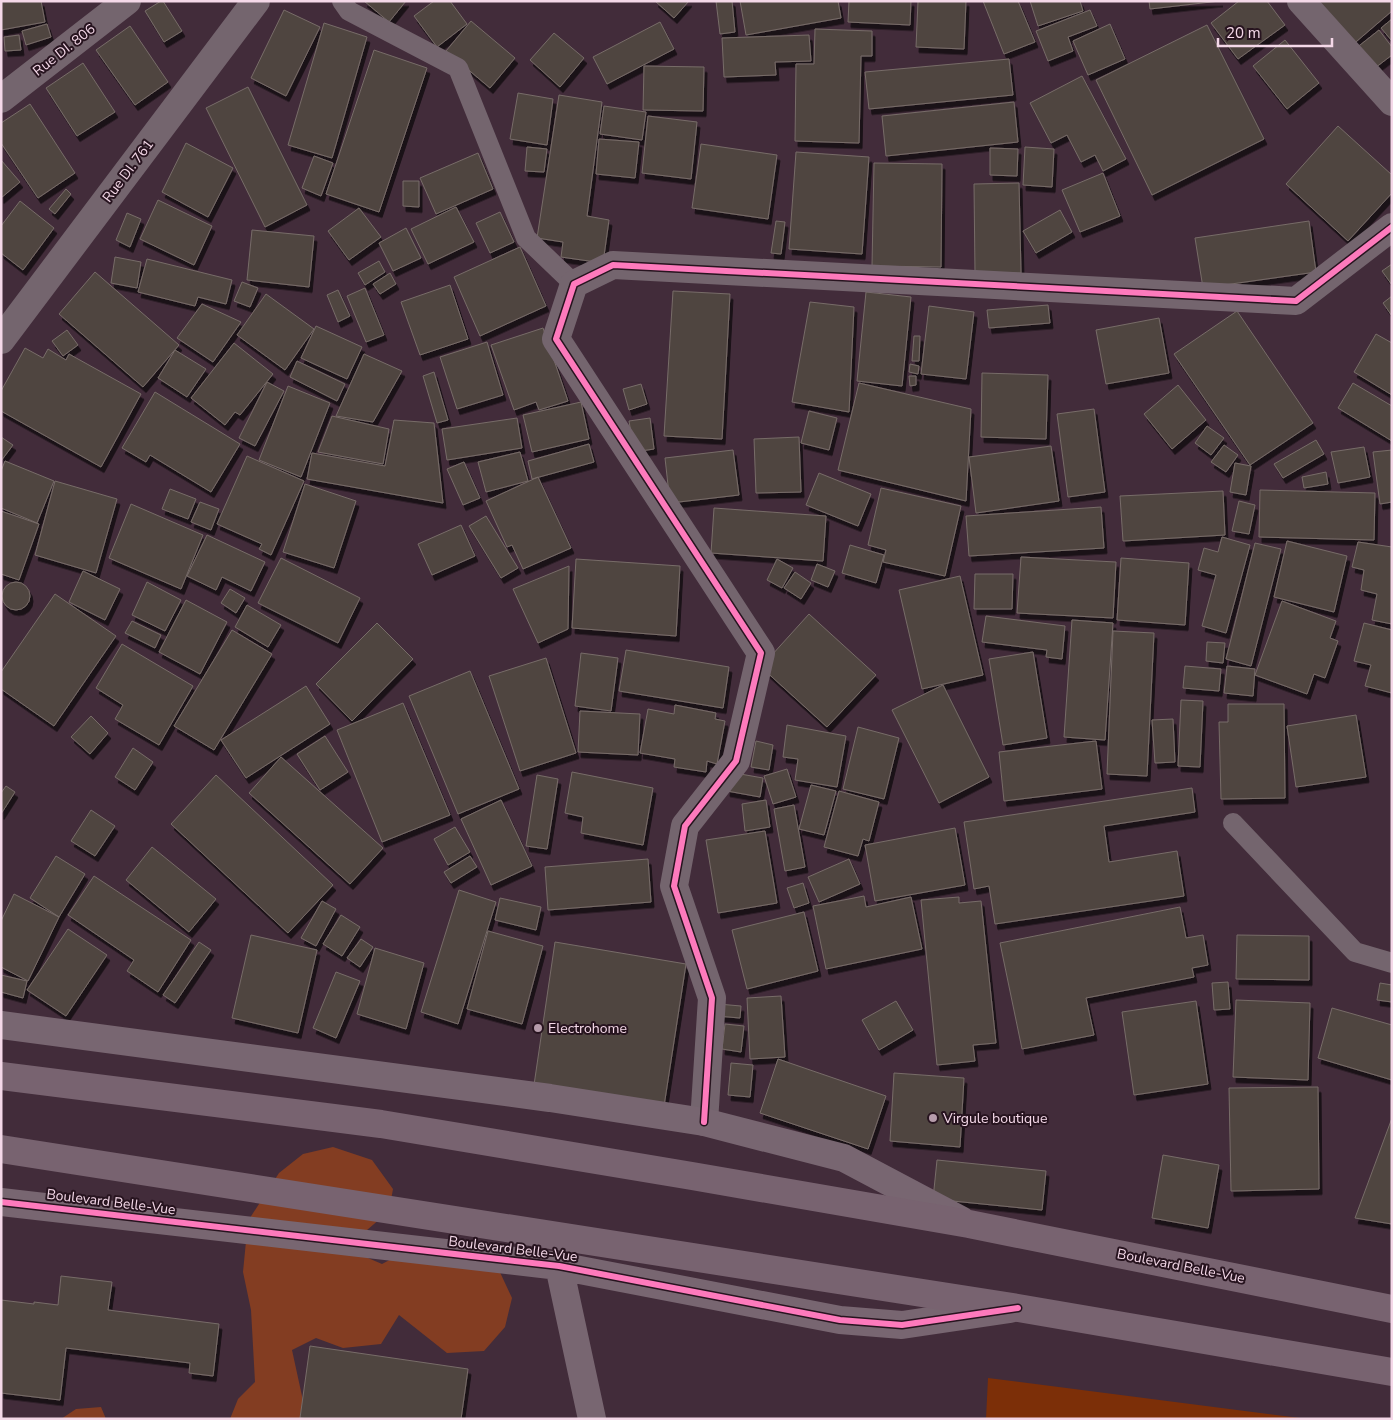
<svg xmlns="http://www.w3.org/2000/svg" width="1393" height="1420" viewBox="0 0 1393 1420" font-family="'Nunito Sans',sans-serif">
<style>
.green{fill:#7c2f08}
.forest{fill:#833d22}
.building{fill:#504541;stroke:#776c68;filter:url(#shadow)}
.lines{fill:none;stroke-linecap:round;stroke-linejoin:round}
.lane{stroke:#74656e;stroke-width:20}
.street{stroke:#74656e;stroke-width:28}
.secondary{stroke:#786671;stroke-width:28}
.primary{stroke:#786370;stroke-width:28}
.cycleway-casing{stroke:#27141f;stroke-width:9}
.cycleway{stroke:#fd7abc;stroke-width:6}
.poi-dot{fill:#b69cab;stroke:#27141f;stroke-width:2}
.labels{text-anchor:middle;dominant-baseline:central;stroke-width:4;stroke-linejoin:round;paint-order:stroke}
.street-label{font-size:14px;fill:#f4d8e8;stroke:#27141f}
.poi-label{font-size:14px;fill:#f4d8e8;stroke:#27141f;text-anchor:start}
</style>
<defs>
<filter id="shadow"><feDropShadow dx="3" dy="5.5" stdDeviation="0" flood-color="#0009"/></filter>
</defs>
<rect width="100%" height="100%" fill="#422c3a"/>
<path class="green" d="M988 1378 1308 1419H986Z"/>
<path class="forest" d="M333 1147 372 1160 393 1189 389 1211 359 1237 361 1255 382 1264 416 1246 491 1253 512 1298 505 1327 484 1351 447 1353 399 1315 381 1344 343 1348 316 1338 292 1350 307 1419H230L238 1399 255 1382 251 1310 243 1272 248 1221 279 1173 303 1154Z
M101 1407 106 1419H61L76 1409Z"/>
<path class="building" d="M1 1H41L45 22 1 30Z
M161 1H163L182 31 164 42 145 11Z
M364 1H406L389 22Z
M434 1H450L467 24 437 47 414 16Z
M655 1H689L674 18Z
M716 1H732L735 32 720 34Z
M740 1H838L841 18 746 35Z
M849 1H911L910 25 848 22Z
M918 1H966L964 49 916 47Z
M983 1H1018L1035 42 1004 54Z
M1030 1H1080L1083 11 1038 26Z
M1149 1H1220L1150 9Z
M1239 1H1267L1285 25 1238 59 1211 23Z
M1322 1H1392V11L1350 47 1315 7Z
M284 10 320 27 286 96 251 78Z
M1090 10 1097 26 1068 37 1073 51 1048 61 1036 31Z
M1392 19V41L1381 28Z
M471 21 515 58 490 88 446 51Z
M660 22 674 49 607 84 593 57Z
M324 23 367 37 332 158 288 145Z
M47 24 51 37 26 45 22 31Z
M1110 24 1125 59 1088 75 1073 41Z
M1207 25 1264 139 1152 195 1096 80Z
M130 26 168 82 135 105 96 50Z
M815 29 872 31V56H861L859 143 795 141 796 64H814Z
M1379 30 1392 47V55L1371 71 1355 49Z
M554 33 584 58 560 87 530 60Z
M19 35 21 50 5 51 4 37Z
M809 35 811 61 775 62 776 75 724 77 722 38Z
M1285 40 1319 83 1287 109 1253 66Z
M374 50 427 68 379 212 326 194Z
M1009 59 1013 95 869 109 865 72Z
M83 63 115 112 77 136 46 88Z
M644 66 704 67 703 111 643 110Z
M1082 76 1126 159 1103 171 1095 155 1081 162 1067 135 1051 143 1030 103Z
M248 87 307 205 265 227 206 108Z
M518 93 553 99 547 145 510 139Z
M559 95 602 102 587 216 609 220 603 263 561 257 563 242 537 238Z
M1014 102 1018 142 886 156 882 116Z
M30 104 75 173 38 198 1 143V123Z
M604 106 646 112 642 140 600 134Z
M648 116 697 122 691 179 642 173Z
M1338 126 1392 175V193L1348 241 1286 184Z
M599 139 639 142 635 178 596 174Z
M186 143 233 168 208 217 162 192Z
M701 144 777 155 768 219 692 208Z
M527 147 547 149 544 172 525 171Z
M1025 147 1054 149 1052 187 1023 185Z
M990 148 1018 149 1017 176 990 175Z
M796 152 869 157 862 254 789 249Z
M478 153 493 189 436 214 420 178Z
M314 156 333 163 321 196 302 188Z
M1 160 20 182 1 198Z
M874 163 942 164 941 267 872 266Z
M1103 173 1120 216 1080 232 1062 190Z
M403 181H419V207L403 206Z
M1019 183 1021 273H975L974 184Z
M66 189 71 194 55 214 49 209Z
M158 200 212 226 194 265 140 239Z
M20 201 54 228 23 270 1 253V226Z
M456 207 474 242 428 264 411 229Z
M359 208 381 237 349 260 328 231Z
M1060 210 1072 232 1036 253 1023 231Z
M500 212 514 242 490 253 476 223Z
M127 213 141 219 130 247 116 240Z
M776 221 785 222 781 254 771 253Z
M1309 221 1316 272 1203 288 1195 238Z
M406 228 421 258 393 271 379 243Z
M252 230 314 236 309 287 247 280Z
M520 247 546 306 480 336 454 277Z
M115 257 141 262 137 288 111 283Z
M147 259 232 280 226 304 198 297 195 306 138 292Z
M379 261 385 272 365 285 358 273Z
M1392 264V285L1382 271Z
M95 272 179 345 143 387 59 314Z
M390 273 396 284 380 294 373 284Z
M242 282 258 288 250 307 234 301Z
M450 285 468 339 420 355 401 302Z
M365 288 384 335 366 342 347 296Z
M338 290 350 316 338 322 327 295Z
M673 291 730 294 722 439 664 436Z
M866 292 911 297 902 386 857 381Z
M266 294 314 329 285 370 237 335Z
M1392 296V316L1383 303Z
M810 302 854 307 849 412 792 402Z
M202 304 241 322 213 362 177 338Z
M1048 305 1050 323 989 328 987 310Z
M929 306 974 312 966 379 921 374Z
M1237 311 1313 423 1250 465 1174 354Z
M1159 318 1169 373 1106 384 1096 330Z
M316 326 362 347 347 379 301 358Z
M543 328 568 401 539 410 536 402 514 410 491 345Z
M67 330 78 345 63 356 52 341Z
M1376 334 1392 343V395L1354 372Z
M914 336H920L919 361H912Z
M487 342 503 395 457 409 440 357Z
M234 343 273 374 240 415 235 412 225 425 191 398Z
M25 348 43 358 48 349 66 360 69 354 141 394 101 467 1 411V391Z
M175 350 206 369 187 397 158 378Z
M364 354 402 371 373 422 336 416Z
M297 361 345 384 337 401 290 377Z
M910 364 919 366 918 374 909 372Z
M434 372 448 420 437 423 423 376Z
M982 373 1048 375 1046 439 981 437Z
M909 376H916V385L910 386Z
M267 382 284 391 255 446 239 438Z
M859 383 971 409 966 501 838 470Z
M1353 383 1392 406V441L1338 408Z
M641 384 647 404 629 410 623 389Z
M1178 385 1206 420 1172 449 1144 414Z
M288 386 330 403 301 477 259 460Z
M155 392 240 444 211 492 150 455 146 462 122 448Z
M581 402 589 439 532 452 523 415Z
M1094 409 1105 492 1068 497 1057 414Z
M809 411 837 418 829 450 801 443Z
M332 416 389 429 383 464 318 452Z
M517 418 522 448 447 460 442 429Z
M650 418 654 449 634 452 629 421Z
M394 420 434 423 443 503 307 479 312 453 385 466Z
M1207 426 1224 438 1211 455 1195 443Z
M1 437 13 445 1 461Z
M799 437 801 492 756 493 754 439Z
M1316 440 1324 454 1283 478 1274 464Z
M589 444 594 462 532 479 528 461Z
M1224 445 1238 455 1226 472 1211 462Z
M1051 446 1059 501 976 513 969 457Z
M1364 447 1370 477 1338 483 1331 452Z
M733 450 739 495 670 503 665 458Z
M1392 450V502L1380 504 1373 452Z
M520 452 528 481 486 492 478 462Z
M247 456 304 481 271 555 259 549 262 544 217 524Z
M5 461 54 481 37 523 1 508V471Z
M464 462 480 498 463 505 447 469Z
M1235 463 1251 466 1246 495 1230 492Z
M1326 472 1328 484 1304 488 1302 477Z
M819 473 871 494 858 526 806 505Z
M538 477 571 548 523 569 512 545 507 547 486 501Z
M55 481 117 499 96 573 35 555Z
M305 484 356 501 334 568 283 552Z
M881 488 961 506 945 576 883 562 886 550 868 545Z
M170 489 196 499 188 519 162 509Z
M1260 490 1375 493 1374 540 1259 537Z
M1223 491 1225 535 1123 541 1120 496Z
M1239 501 1255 505 1249 534 1232 531Z
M200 502 219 509 211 530 191 522Z
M131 504 203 535 181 589 109 558Z
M1101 507 1104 548 969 556 966 516Z
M714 508 826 516 823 561 711 553Z
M1 511 39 524 19 580 1 574Z
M486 516 518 568 501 578 469 526Z
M461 525 475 556 432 575 418 544Z
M207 535 265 562 251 591 222 577 216 590 187 576Z
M1222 537 1250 545 1226 633 1202 626 1216 575 1198 570 1204 548 1218 552Z
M1287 541 1347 556 1334 612 1274 597Z
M1358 542 1392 547V624L1372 620 1377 594 1361 590 1364 570 1352 567Z
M1255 543 1281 549 1251 666 1226 659Z
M850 545 884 555 876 583 842 573Z
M1021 557 1116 562 1113 618 1017 613Z
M281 558 360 598 338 643 258 603Z
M1121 558 1189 563 1185 625 1117 620Z
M576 559 680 566 676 636 572 628Z
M777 559 793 568 782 588 767 580Z
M817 564 835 571 828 587 811 580Z
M569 566 568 629 538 643 513 589Z
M83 571 120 589 105 620 69 602Z
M795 572 811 583 801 599 784 588Z
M975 574H1013L1012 609H974Z
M960 576 983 675 922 689 899 590Z
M147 582 181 600 165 631 132 615Z
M2 596a14 14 0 1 1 28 0a14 14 0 1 1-28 0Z
M230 589 245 598 236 613 221 603Z
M55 594 116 636 54 726 1 689V672Z
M186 600 227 622 200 674 159 652Z
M1282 601 1336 621 1330 638 1338 641 1325 678 1314 674 1307 694 1255 675Z
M247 605 281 625 268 647 235 627Z
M809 614 876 675 827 727 761 667Z
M986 616 1065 626 1062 659 1046 657 1047 650 982 642Z
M1072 620 1113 623 1105 740 1064 737Z
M132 621 161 635 155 648 125 633Z
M377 623 413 659 352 721 316 684Z
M1364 623 1392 630V693L1365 686 1371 665 1354 661Z
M232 630 272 654 214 750 174 726Z
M1113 631 1154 633 1147 776 1107 774Z
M1207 642 1225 643 1223 663 1206 661Z
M122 644 193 686 159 745 115 719 123 705 96 688Z
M626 650 729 667 723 708 619 691Z
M1033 652 1047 738 1003 745 989 659Z
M581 653 618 658 611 711 575 706Z
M546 658 576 753 520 771 489 676Z
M1185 666 1221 669 1219 691 1183 688Z
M1227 666 1255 669 1253 696 1224 693Z
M470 671 519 789 458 814 409 696Z
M943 685 989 777 939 803 892 710Z
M306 686 330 724 246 778 221 740Z
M1181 700 1203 701 1200 767 1178 766Z
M403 703 450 815 382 842 337 730Z
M1228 704H1284L1285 798 1221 799 1219 722H1228Z
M675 705 716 713 715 719 725 721 717 764 707 761 706 772 674 767 675 759 640 753 648 709 674 714Z
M580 711 640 714 638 755 578 752Z
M1356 715 1366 777 1296 787 1287 726Z
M91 716 108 733 90 754 71 737Z
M1173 719 1175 762 1155 763 1152 720Z
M787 725 846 736 837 787 795 780 798 759 783 757Z
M858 727 899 738 884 799 843 789Z
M325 736 348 772 320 790 297 754Z
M756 741 773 745 769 770 751 767Z
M1096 741 1102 789 1004 801 999 752Z
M133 748 153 762 135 790 115 777Z
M281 757 383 848 350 884 249 793Z
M787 769 796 797 773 804 764 776Z
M572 772 653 788 643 845 581 833 583 817 565 813Z
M729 772 763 778 760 797 727 791Z
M216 775 333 885 288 933 171 824Z
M537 775 558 779 547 849 526 846Z
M811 785 836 791 824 835 799 829Z
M6 786 15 792 1 814V793Z
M1192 788 1195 812 1104 826 1109 862 1177 851 1184 896 995 924 989 886 974 889 964 822Z
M839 791 879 802 869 841 863 839 858 856 824 847Z
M501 800 532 866 491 885 461 819Z
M766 800 770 827 745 831 742 804Z
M794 805 805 867 785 871 774 809Z
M91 810 115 826 95 856 71 841Z
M455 827 470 852 448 865 434 839Z
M955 828 965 885 875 901 865 845Z
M765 831 777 903 718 913 706 840Z
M152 847 216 899 189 932 126 880Z
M56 856 85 874 59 917 30 898Z
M470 856 477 867 451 883 444 872Z
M648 859 651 902 548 910 545 867Z
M849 859 860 884 819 902 808 877Z
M94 876 191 940 158 992 127 971 134 960 68 915Z
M803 883 809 903 794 908 787 888Z
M459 890 496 902 458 1024 421 1012Z
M14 894 59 917 28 981 1 967V921Z
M864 896 866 907 911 897 922 949 826 969 813 906Z
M959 897V903L981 901 996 1043 973 1045 975 1061 937 1065 921 900Z
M500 898 541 907 536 930 495 920Z
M322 901 336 909 316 946 301 938Z
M1180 907 1186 938 1203 935 1208 965 1192 968 1194 977 1086 998 1094 1035 1022 1049 1000 943Z
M804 912 818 971 747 989 732 930Z
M341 915 360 927 342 956 323 944Z
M68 929 107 955 66 1016 27 990Z
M488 931 543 946 522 1024 467 1009Z
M251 935 317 950 298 1033 232 1018Z
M1237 935 1309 936V980L1236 979Z
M361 939 373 947 360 967 347 958Z
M199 942 211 950 175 1003 163 995Z
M555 942 686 964 664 1106 534 1085Z
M375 948 424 963 406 1029 357 1014Z
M336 972 360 981 336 1038 313 1028Z
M1 975 27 981 23 998 1 992Z
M1228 982 1230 1009 1214 1010 1212 983Z
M1380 983 1392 985V1002L1377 1000Z
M781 996 785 1057 750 1059 747 998Z
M1236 1000 1310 1003 1308 1080 1233 1077Z
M896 1001 913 1030 879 1050 862 1020Z
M1196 1001 1208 1084 1134 1095 1122 1012Z
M718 1004 741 1006 740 1018 717 1016Z
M1332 1008 1392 1025V1080L1318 1058Z
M725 1024 744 1026 741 1052 722 1049Z
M778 1059 886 1096 868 1149 760 1113Z
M731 1063 753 1065 750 1097 728 1095Z
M894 1073 964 1078 960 1147 890 1141Z
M1318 1087 1319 1189 1231 1191 1229 1088Z
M1392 1118V1224L1355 1218Z
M1163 1155 1219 1165 1208 1228 1152 1218Z
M937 1160 1046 1171 1042 1210 933 1199Z
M61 1276 112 1282 108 1310 219 1324 213 1376 189 1373 190 1363 66 1348 60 1400 1 1393V1300L34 1304V1302L58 1305Z
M310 1346 468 1369 461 1419H308L300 1418Z"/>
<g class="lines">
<path class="lane" d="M342 1 349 11 458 68 526 238 574 284
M1233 823 1355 952 1392 963"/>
<path class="street" d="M1301 1 1392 102
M1 99 127 1
M1 340 256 1
M704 1122 712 998 674 886 685 826 736 761 761 653 556 339 574 284 613 265 1296 301 1392 227"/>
<path class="secondary" d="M1 1025 550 1098 704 1122 844 1158 961 1220
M1 1202 559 1266 840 1320 902 1325 1010 1309
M559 1266 592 1419"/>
<path class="primary" d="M1 1076 381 1124 692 1176 969 1224 1392 1309
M1 1149 1018 1308 1392 1372"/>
<defs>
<path id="cycleway" d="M704 1122 712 998 674 886 685 826 736 761 761 653 556 339 574 284 613 265 1296 301 1392 227
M1 1202 559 1266 840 1320 902 1325 1018 1308"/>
</defs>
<use href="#cycleway" class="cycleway-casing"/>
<use href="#cycleway" class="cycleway"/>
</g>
<g class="poi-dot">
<circle cx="538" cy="1028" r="5"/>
<circle cx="933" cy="1118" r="5"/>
</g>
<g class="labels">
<g class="street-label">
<text transform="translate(64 50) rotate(-38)">Rue DI. 806</text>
<text transform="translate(128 171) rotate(-53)">Rue DI. 761</text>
<text transform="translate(111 1202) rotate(7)">Boulevard Belle-Vue</text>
<text transform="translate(513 1249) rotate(7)">Boulevard Belle-Vue</text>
<text transform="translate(1181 1266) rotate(11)">Boulevard Belle-Vue</text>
</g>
<g class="poi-label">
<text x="548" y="1028">Electrohome</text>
<text x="943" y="1118">Virgule boutique</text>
</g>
</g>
<rect width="1393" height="1420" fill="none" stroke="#f4d8e8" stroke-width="5"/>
<path d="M1218 38v8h114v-8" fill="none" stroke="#f4d8e8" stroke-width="2.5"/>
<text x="1226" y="38" font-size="15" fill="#f4d8e8" stroke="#27141f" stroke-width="4" paint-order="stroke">20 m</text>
</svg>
